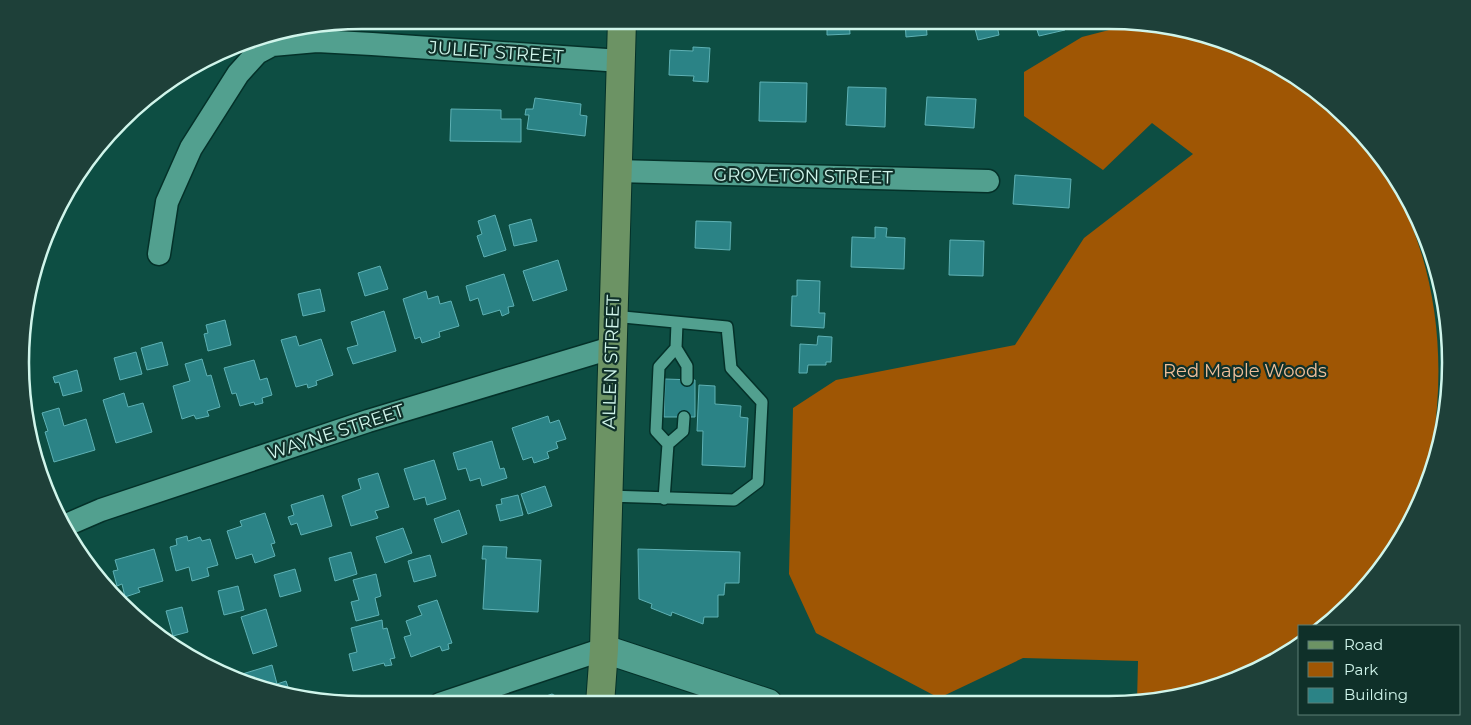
<svg xmlns="http://www.w3.org/2000/svg" width="1471" height="725" viewBox="0 0 1471 725" font-family="Montserrat,sans-serif">
<style>
.green{fill:#9f5604}
.building{fill:#2b8386;stroke:#5eb1b4}
.lines{fill:none;stroke-linecap:round;stroke-linejoin:round}
.service-casing{stroke:#043129;stroke-width:14}
.minor-casing{stroke:#043129;stroke-width:25}
.tertiary-casing{stroke:#043129;stroke-width:30}
.primary-casing{stroke:#043129;stroke-width:30}
.service{stroke:#52a08f;stroke-width:11}
.minor{stroke:#52a08f;stroke-width:22}
.tertiary{stroke:#52a08f;stroke-width:28}
.primary{stroke:#6c9364;stroke-width:28}
.labels{text-anchor:middle;dominant-baseline:central;stroke-width:4.5;stroke-linejoin:round;paint-order:stroke}
.street-label{font-size:18px;fill:#d0f5eb;stroke:#0f3029}
.park-label{font-size:18px;fill:#efbf9b;stroke:#0f3029}
.rim{fill:none;stroke:#d0f5eb;stroke-width:2.5}
</style>
<rect width="100%" height="100%" fill="#0d4e43"/>
<path class="green" d="M1140 22C1181 29 1224 36 1261 56 1427 144 1471 341 1416 513 1408 531 1392 557 1379 572 1363 591 1343 608 1325 626H1300V644L1239 679 1153 702H1137L1138 661 1023 658 939 698 816 633 789 574 793 408 836 380 1015 345 1084 238 1193 154 1152 123 1103 170 1024 116V72L1082 37Z"/>
<path class="building" d="M685 20H712L711 29 685 26Z
M827 20H849L850 34 827 35Z
M905 21H926L927 35 906 37Z
M973 21H996L999 35 978 40Z
M1034 21H1063L1065 30 1039 36Z
M693 47 710 48 708 82 693 81 694 76 669 75 670 50 693 51Z
M760 82 807 83 806 122 759 121Z
M848 87 886 88 885 127 846 125Z
M927 97 976 99 974 128 925 125Z
M535 98 581 104 580 115 587 116 585 136 527 129 529 115H525L526 109H533Z
M451 109 501 110V119H521V142L450 141Z
M1015 175 1071 179 1069 208 1013 204Z
M495 215 506 250 484 257 477 236 482 234 478 221Z
M531 219 537 241 514 246 509 225Z
M696 221 731 222 730 250 695 248Z
M875 227 887 228 886 237 905 238 904 269 851 267 852 237 875 238Z
M950 240 984 241 983 276 949 275Z
M558 260 567 290 533 301 523 271Z
M380 266 388 289 365 296 358 273Z
M504 274 514 306 508 307 509 313 502 316 500 310 483 315 478 298 470 301 466 286Z
M797 280 820 281 819 313H825L824 328 791 326 792 296H797Z
M320 289 325 311 303 316 298 294Z
M426 291 428 299 438 296 440 304 451 301 459 326 439 332 440 337 422 343 420 337 415 339 403 299Z
M384 311 396 351 353 364 347 348 358 345 351 322Z
M225 320 231 345 208 351 204 334 208 333 206 325Z
M296 336 299 346 321 339 333 375 316 381 317 385 308 388 307 384 296 387 281 340Z
M818 336 832 337 831 362H826V365H808L807 373H799L800 344 817 345Z
M162 342 168 365 147 370 141 348Z
M136 352 142 374 120 380 114 358Z
M202 359 207 376 211 375 220 407 207 411 209 416 196 419 194 415 182 419 173 386 190 381 185 364Z
M254 360 260 380 267 378 272 395 262 398 263 403 255 405 254 402 240 406 236 393 232 394 224 368Z
M77 370 82 391 63 396 59 382 55 383 53 377Z
M665 379 695 380V417H664Z
M699 385 715 386V404L741 406 740 417 748 418 745 467 702 465 703 431H697Z
M124 393 128 407 143 403 152 432 116 443 103 400Z
M59 408 64 426 86 419 95 450 54 462 45 432 48 431 42 413Z
M548 416 550 423 559 420 566 439 556 442 558 448 547 452 549 458 534 463 532 457 523 460 512 428Z
M28 423 41 464H40Z
M492 441 500 469 504 468 507 478 482 486 480 478 470 481 466 468 458 470 453 453Z
M434 460 446 499 427 505 425 497 414 500 404 469Z
M378 473 389 507 375 511 378 518 351 526 342 496 361 489 358 479Z
M545 486 552 506 528 514 521 494Z
M323 495 332 526 301 535 297 523 291 525 288 517 294 515 291 505Z
M518 495 523 515 500 521 496 505 502 504 501 499Z
M459 510 467 534 442 543 434 519Z
M265 513 275 543 271 544 275 556 255 563 252 554 236 559 227 531 242 526 240 521Z
M403 528 412 553 385 563 376 537Z
M187 536 188 541 200 537 202 541 210 539 218 565 207 568 209 576 192 581 189 567 176 571 170 547 177 545 176 539Z
M483 546 507 547 506 558 541 560 538 612 483 609 486 559H482Z
M154 549 163 581 138 588 140 592 125 597 122 584 117 586 113 571 118 570 115 560Z
M638 549 740 552 739 583H725L724 595H718V617H704L703 624 672 612 671 616 651 608 652 604 639 599Z
M351 552 357 574 335 581 329 558Z
M430 555 436 576 414 582 408 561Z
M295 569 301 591 280 597 274 575Z
M376 574 381 596 375 598 379 615 356 621 351 602 359 600 353 580Z
M238 586 244 610 224 615 218 591Z
M437 600 452 643 448 644 449 649 442 651 440 646 411 657 404 637 411 635 406 621 422 615 418 606Z
M182 607 188 632 173 636 166 611Z
M266 609 277 646 253 654 241 617Z
M382 620 383 629 387 628 395 658 390 659 392 665 385 666 384 663 353 671 349 654 357 652 351 628Z
M272 665 277 684 286 681 289 690 280 694 274 693 241 681 239 675Z
M552 694 563 700 564 704H523Z"/>
<g class="lines">
<defs>
<path id="service" d="M677 323 676 348 687 366V380
M668 444 656 431 659 367 676 348
M608 496 734 500 758 482 762 402 731 368 727 327 613 316
M664 499 668 444 683 431 684 417"/>
<path id="minor" d="M617 171 988 181
M159 254 167 202 191 148 238 74 257 53 272 45 317 41 372 44 621 61
M64 526 101 510 368 421 611 348
M440 704 604 649"/>
<path id="tertiary" d="M604 649 768 703"/>
<path id="primary" d="M600 704 604 649 622 20"/>
</defs>
<use href="#service" class="service-casing"/>
<use href="#minor" class="minor-casing"/>
<use href="#tertiary" class="tertiary-casing"/>
<use href="#primary" class="primary-casing"/>
<use href="#service" class="service"/>
<use href="#minor" class="minor"/>
<use href="#tertiary" class="tertiary"/>
<use href="#primary" class="primary"/>
</g>
<g class="labels">
<g class="street-label">
<text transform="translate(496 52) rotate(4)">JULIET STREET</text>
<text transform="translate(803 176) rotate(1)">GROVETON STREET</text>
<text transform="translate(611 362) rotate(-88)">ALLEN STREET</text>
<text transform="translate(336 432) rotate(-18)">WAYNE STREET</text>
</g>
<g class="park-label">
<text x="1245" y="371">Red Maple Woods</text>
</g>
</g>
<path d="M0 0H1471V725H0ZM362 29H1109A333 333 0 0 1 1442 362V363A333 333 0 0 1 1109 696H362A333 333 0 0 1 29 363V362A333 333 0 0 1 362 29Z" fill="#1e4039" fill-rule="evenodd"/>
<path class="rim" d="M362 29H1109A333 333 0 0 1 1442 362V363A333 333 0 0 1 1109 696H362A333 333 0 0 1 29 363V362A333 333 0 0 1 362 29Z"/>
<rect x="1298" y="625" width="162" height="90" fill="#0f3029" stroke="#5c7f77"/>
<rect x="1308" y="641" width="25" height="8" fill="#6c9364" stroke="#5c7f77"/>
<text x="1344" y="650" font-size="15" fill="#d0f5eb">Road</text>
<rect x="1308" y="662" width="25" height="15" fill="#9f5604" stroke="#5c7f77"/>
<text x="1344" y="675" font-size="15" fill="#d0f5eb">Park</text>
<rect x="1308" y="688" width="25" height="15" fill="#2b8386" stroke="#5c7f77"/>
<text x="1344" y="700" font-size="15" fill="#d0f5eb">Building</text>
</svg>
